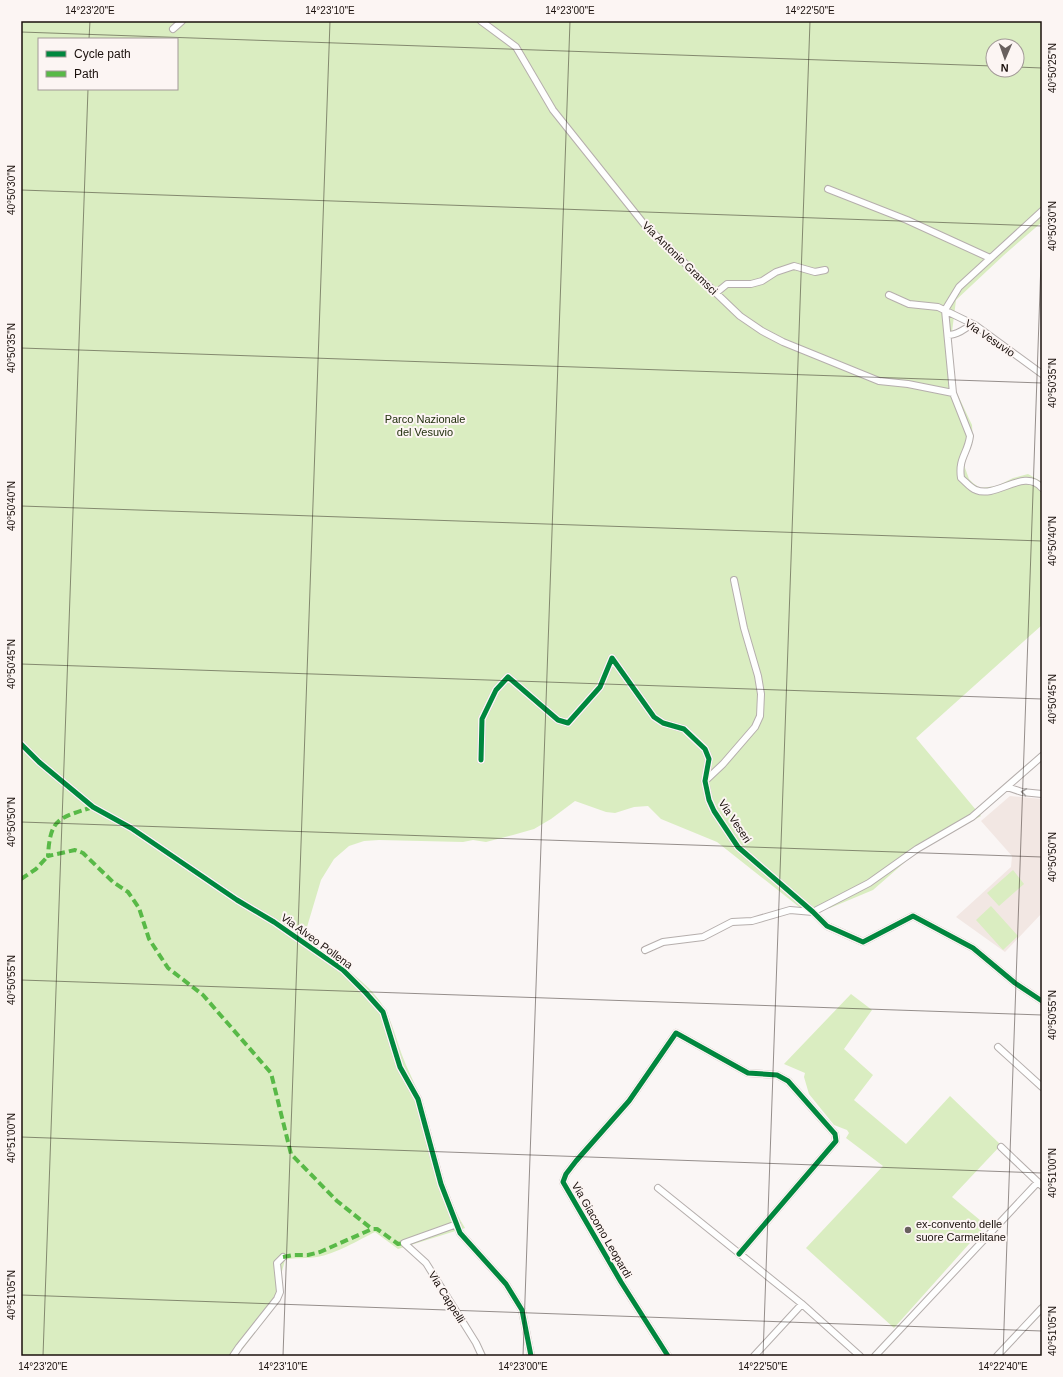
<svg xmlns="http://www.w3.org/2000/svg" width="1063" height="1377" viewBox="0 0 1063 1377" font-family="Arial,sans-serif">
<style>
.built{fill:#f2e7e3}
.green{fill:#daedc1;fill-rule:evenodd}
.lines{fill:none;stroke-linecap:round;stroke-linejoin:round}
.minor-casing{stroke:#b5aeac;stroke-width:8}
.minor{stroke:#fefefe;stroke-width:6}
.quiet{stroke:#58b947;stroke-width:4;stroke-dasharray:8 4;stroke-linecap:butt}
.cycleway-casing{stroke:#fcf5f3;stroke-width:8}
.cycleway{stroke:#00873e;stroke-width:5}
.oneway{stroke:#a39f9d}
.ticks{fill:none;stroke:#1a100c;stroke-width:1;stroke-opacity:0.45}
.poi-dot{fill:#68605e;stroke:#fcf5f3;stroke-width:1.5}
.labels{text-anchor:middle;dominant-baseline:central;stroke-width:4;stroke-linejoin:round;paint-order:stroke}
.street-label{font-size:11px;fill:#1a100c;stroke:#fcf5f3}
.park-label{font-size:11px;fill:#212f0d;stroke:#fcf5f3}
.poi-label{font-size:11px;fill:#1a100c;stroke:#fcf5f3;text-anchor:start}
.neatline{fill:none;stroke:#1a100c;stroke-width:1.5}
.ticks-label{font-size:10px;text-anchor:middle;fill:#1a100c}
</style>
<rect width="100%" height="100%" fill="#faf6f5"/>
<path class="built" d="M1010 796 1042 799V913L1005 952 956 917 1011 867 1012 856 981 821Z"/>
<path class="green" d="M21 21H1042V222L1004 255 956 300 951 340 955 389 972 425 973 441 964 465 969 479 973 483 980 488 997 486 1013 478 1028 474 1042 482V625L916 738 981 816 913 855 873 890 830 908 803 910 717 842 661 819 648 806 634 807 615 813 606 812 575 801 551 819 534 829 513 835 486 842 473 840 463 842 379 840 364 841 349 846 334 859 321 880 307 927 309 942C330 958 363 978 379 1000 391 1016 395 1036 402 1055 407 1069 415 1083 420 1097 434 1141 441 1188 465 1228L398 1249 375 1232C359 1240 335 1254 317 1257 306 1259 296 1257 285 1260L281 1275 282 1294 271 1312 237 1356H21ZM39 39H177V89H39ZM993 46H1017V70H993Z
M1013 870 1024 884 999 906 987 893Z
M991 906 1018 936 1003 950 976 920Z
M851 994 872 1010 844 1049 873 1075 854 1100 906 1144 950 1096 1001 1145 952 1197 986 1225 894 1328 806 1248 883 1166 846 1138 849 1133 847 1130 834 1125 809 1094 804 1077 805 1073 784 1064Z"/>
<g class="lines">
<defs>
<path id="minor" d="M481 21 516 47 553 110 644 224 740 316 762 331 783 342 879 381 908 384 953 393
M173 29 182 21
M828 189 907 220 990 258
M716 293 727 284H751L762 281 776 272 794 266 815 272 825 270
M889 295 909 304 938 307 975 325 1042 374
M945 310 953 393 970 436C968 453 958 458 961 478 966 482 970 488 976 490 997 499 1024 467 1042 488
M945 310 959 287 1042 211
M948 335C956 335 966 329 971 324
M21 744 39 762 93 807 131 828 237 900 274 922 343 970 366 993 383 1012 400 1067 418 1099 441 1184 460 1233 506 1284 522 1310 531 1356
M481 760 482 719 496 690 508 677 558 720 568 723 600 687 612 658 654 717 663 723 684 729 705 749 709 759 705 781 709 800 714 811 738 847 813 912 827 926 863 942 913 916 973 948 1015 983 1042 1001
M705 781 723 764 755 727 760 716 761 694 758 676 744 628 734 580
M1007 787 1022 792 1042 794
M645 950 663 942 703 937 732 922 752 921 790 910 813 912 869 883 917 849 972 817 1042 756
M998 1047 1042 1087
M1001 1147 1042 1186
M658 1188 802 1304 860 1356
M457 1224 404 1243 426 1263 476 1343 482 1356
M233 1356 239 1347 277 1299 280 1292 277 1263 283 1257
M668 1356 621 1282 563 1182 566 1174 576 1161 629 1101 676 1033 748 1073 777 1075 788 1081 835 1134 836 1141 739 1254
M754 1356 802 1304
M875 1356 1038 1182
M997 1356 1042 1308"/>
</defs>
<use href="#minor" class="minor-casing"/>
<use href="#minor" class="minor"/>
<path class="quiet" d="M93 807C59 818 50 818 48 856L75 850 83 853 113 882 128 892 139 908 149 939 168 968 203 995 271 1073 291 1154 337 1201 372 1229
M21 879 36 869 48 856
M283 1257 294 1255H308L320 1252 372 1229H377L398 1244 404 1243"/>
<defs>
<path id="cycleway" d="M21 744 39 762 93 807 131 828 237 900 274 922 343 970 366 993 383 1012 400 1067 418 1099 441 1184 460 1233 506 1284 522 1310 531 1356
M481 760 482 719 496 690 508 677 558 720 568 723 600 687 612 658 654 717 663 723 684 729 705 749 709 759 705 781 709 800 714 811 738 847 813 912 827 926 863 942 913 916 973 948 1015 983 1042 1001
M668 1356 621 1282 563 1182 566 1174 576 1161 629 1101 676 1033 748 1073 777 1075 788 1081 835 1134 836 1141 739 1254"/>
</defs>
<use href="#cycleway" class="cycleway-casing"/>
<use href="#cycleway" class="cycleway"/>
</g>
<defs><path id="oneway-chevron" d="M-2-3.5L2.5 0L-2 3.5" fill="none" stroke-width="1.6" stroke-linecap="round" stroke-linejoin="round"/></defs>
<use class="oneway" href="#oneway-chevron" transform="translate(1024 792) rotate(-172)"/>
<path class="ticks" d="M21 32 993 66M89 39 90 21M1017 67 1042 68M21 190 1042 226M21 348 1042 383M21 506 1042 541M21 664 1042 699M21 822 1042 857M21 980 1042 1015M21 1137 1042 1173M21 1295 1042 1331M43 1356 88 89M283 1356 330 21M523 1356 570 21M763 1356 810 21M1003 1356 1042 233"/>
<circle class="poi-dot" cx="908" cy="1230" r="4"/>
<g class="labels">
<g class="street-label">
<text transform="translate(680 258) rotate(44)">Via Antonio Gramsci</text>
<text transform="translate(990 338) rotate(34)">Via Vesuvio</text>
<text transform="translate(735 821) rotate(56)">Via Veseri</text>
<text transform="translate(317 941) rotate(36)">Via Alveo Pollena</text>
<text transform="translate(602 1230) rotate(60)">Via Giacomo Leopardi</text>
<text transform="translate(447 1297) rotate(58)">Via Cappelli</text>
</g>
<g class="park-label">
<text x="425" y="419">Parco Nazionale<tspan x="425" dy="13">del Vesuvio</tspan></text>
</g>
<g class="poi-label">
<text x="916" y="1224">ex-convento delle<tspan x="916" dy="13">suore Carmelitane</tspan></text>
</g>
</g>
<rect width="1063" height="1377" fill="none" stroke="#fcf5f3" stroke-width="44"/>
<rect x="38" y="38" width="140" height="52" fill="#fcf5f3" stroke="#a29997"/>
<rect x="46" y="51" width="20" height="6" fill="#00873e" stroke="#a29997"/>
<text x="74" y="58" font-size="12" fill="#1a100c">Cycle path</text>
<rect x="46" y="71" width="20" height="6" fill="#58b947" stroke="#a29997"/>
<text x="74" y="78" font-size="12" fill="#1a100c">Path</text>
<g transform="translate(1005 58) rotate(182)"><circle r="19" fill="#fcf5f3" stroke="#a29997"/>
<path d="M0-3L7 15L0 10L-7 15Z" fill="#68605e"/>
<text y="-6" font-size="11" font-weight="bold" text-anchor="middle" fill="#1a100c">N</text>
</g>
<rect x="22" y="22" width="1019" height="1333" class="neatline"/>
<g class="ticks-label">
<text x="90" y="14">14°23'20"E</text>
<text x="330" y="14">14°23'10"E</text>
<text x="570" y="14">14°23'00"E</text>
<text x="810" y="14">14°22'50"E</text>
<text transform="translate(1052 68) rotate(-90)" y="4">40°50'25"N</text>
<text transform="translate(11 190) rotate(-90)" y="4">40°50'30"N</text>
<text transform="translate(1052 226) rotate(-90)" y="4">40°50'30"N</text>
<text transform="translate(11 348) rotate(-90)" y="4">40°50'35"N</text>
<text transform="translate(1052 383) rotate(-90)" y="4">40°50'35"N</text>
<text transform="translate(11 506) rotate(-90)" y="4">40°50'40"N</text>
<text transform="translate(1052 541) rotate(-90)" y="4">40°50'40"N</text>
<text transform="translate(11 664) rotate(-90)" y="4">40°50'45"N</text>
<text transform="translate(1052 699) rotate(-90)" y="4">40°50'45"N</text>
<text transform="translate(11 822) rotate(-90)" y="4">40°50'50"N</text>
<text transform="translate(1052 857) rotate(-90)" y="4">40°50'50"N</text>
<text transform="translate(11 980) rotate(-90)" y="4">40°50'55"N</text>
<text transform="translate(1052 1015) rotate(-90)" y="4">40°50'55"N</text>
<text transform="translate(11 1138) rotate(-90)" y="4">40°51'00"N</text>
<text transform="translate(1052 1173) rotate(-90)" y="4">40°51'00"N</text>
<text transform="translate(11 1295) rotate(-90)" y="4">40°51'05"N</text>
<text transform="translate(1052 1331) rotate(-90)" y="4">40°51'05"N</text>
<text x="43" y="1370">14°23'20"E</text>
<text x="283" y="1370">14°23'10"E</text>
<text x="523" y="1370">14°23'00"E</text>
<text x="763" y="1370">14°22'50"E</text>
<text x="1003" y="1370">14°22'40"E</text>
</g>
</svg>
